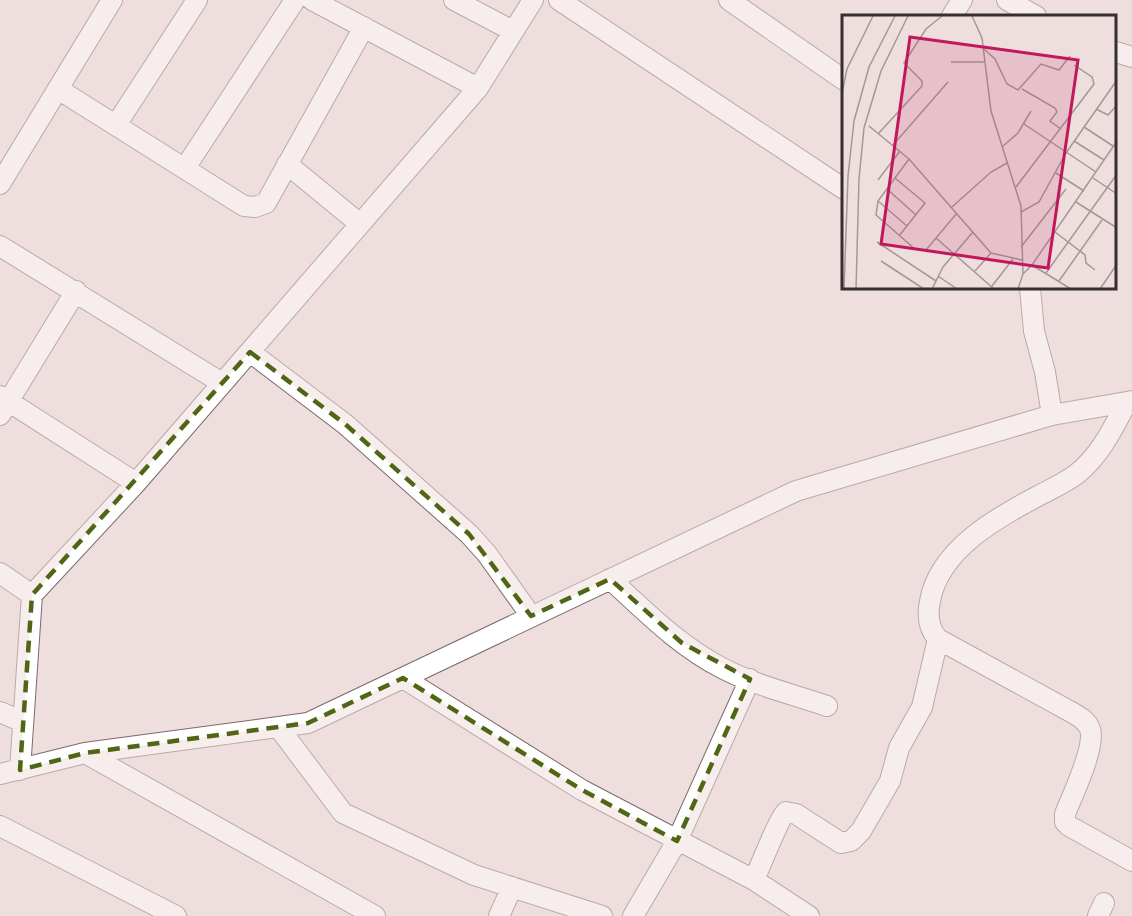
<svg xmlns="http://www.w3.org/2000/svg" width="1132" height="916" viewBox="0 0 1132 916" font-family="Overpass,sans-serif">
<style>
.lines{fill:none;stroke-linecap:round;stroke-linejoin:round}
.minor-casing{stroke:#7a6b6b;stroke-width:22}
.minor{stroke:#fff;stroke-width:20}
.marked{fill:none;stroke:#506614;stroke-width:4.5;stroke-dasharray:12 8;stroke-linejoin:round}
.inset-road{fill:none;stroke:#a49897;stroke-width:1.5}
.view{fill:#c2185b;fill-opacity:0.15;stroke:#c2185b;stroke-width:3}
.inset-edge{fill:none;stroke:#352f2f;stroke-width:3}
</style>
<rect width="100%" height="100%" fill="#eededd"/>
<g class="lines">
<defs>
<path id="minor" d="M312 0 478 88
M454 0 513 31
M559 0 844 189
M729 0 844 80
M1007 0 1036 16
M952 16 962 0
M1116 52 1132 57
M58 89 244 206 255 207 266 203 364 27
M116 125 197 0
M287 164 360 224
M185 168 295 0
M0 184 112 0
M0 246 222 383
M1030 288 1034 331 1045 372 1052 415
M250 352 345 424 469 534 487 554 531 616
M0 396 136 483
M1127 402C1113 428 1101 454 1078 473 1067 482 1051 489 1038 496 996 518 939 550 930 601 927 615 928 628 938 639L1073 713C1080 717 1087 721 1090 729 1096 747 1072 796 1065 814V822L1069 826 1132 861
M0 415 76 291
M0 573 32 595
M610 579C645 611 679 646 722 668 754 685 792 694 827 706
M403 678 582 790 754 880 809 916
M0 712 23 722
M279 728 343 813 474 875 602 916
M85 753 375 916
M20 770 32 595 136 483 478 88 533 0
M0 774 85 753 308 723 796 491 1052 415 1132 401
M0 826 176 916
M754 880C760 867 779 818 786 812L796 814 841 843 851 841 861 831 890 781 899 748 922 707 938 639
M499 916 512 887
M633 916 677 841 750 679
M1098 916 1104 903"/>
</defs>
<use href="#minor" class="minor-casing"/>
<use href="#minor" class="minor"/>
</g>
<path d="M0 0H1132V916H0ZM250 352 345 424 469 534 531 616 610 579 682 643 750 679 677 841 582 790 403 678 308 723 85 753 20 770 32 595Z" fill="#eededd" fill-opacity=".55" fill-rule="evenodd"/>
<path class="marked" d="M250 352 345 424 469 534 531 616 610 579 682 643 750 679 677 841 582 790 403 678 308 723 85 753 20 770 32 595Z"/>
<g transform="translate(842 15)">
<rect width="274" height="274" fill="#eededd"/>
<path class="inset-road" d="M130 1 140 23 149 96 179 191 181 259 176 274M142 34 153 44 165 69 176 75 199 49 217 55 228 41M109 47H142M180 74 213 93 215 97 208 106 219 114M0 78 5 54 31 1M254 94 266 100 275 90M182 109 254 157M27 111 67 144 149 238 180 245M242 112 271 131M36 119 80 71V66L62 48 84 14 100 1M232 126 262 145M51 130 106 67M160 132 176 118 189 96M67 144 36 186 34 200 74 235M214 158 242 176M53 163 83 188 57 221M251 163 275 179M36 165 58 136M174 172 252 69 250 62 232 50M45 174 74 200M36 186 65 211M234 187 275 213M110 192 149 157 165 148M179 197 197 187 224 138 275 65M213 217 243 240 244 248 253 255M94 223 152 274M35 227 94 266M179 232 224 174M84 235 115 198M39 246 82 274M190 250 275 126M133 256 149 238M204 258 275 159M181 259 190 250 229 274M96 261 115 274M217 266 260 205M150 271 171 244M2 274 6 161 12 106 27 52 53 1M14 274 17 164 22 113 39 56 66 1M90 274 101 252 131 217M258 274 275 249"/>
<path class="view" d="M68 22 236 45 206 253 39 229Z"/>
<rect width="274" height="274" class="inset-edge"/>
</g>
</svg>
